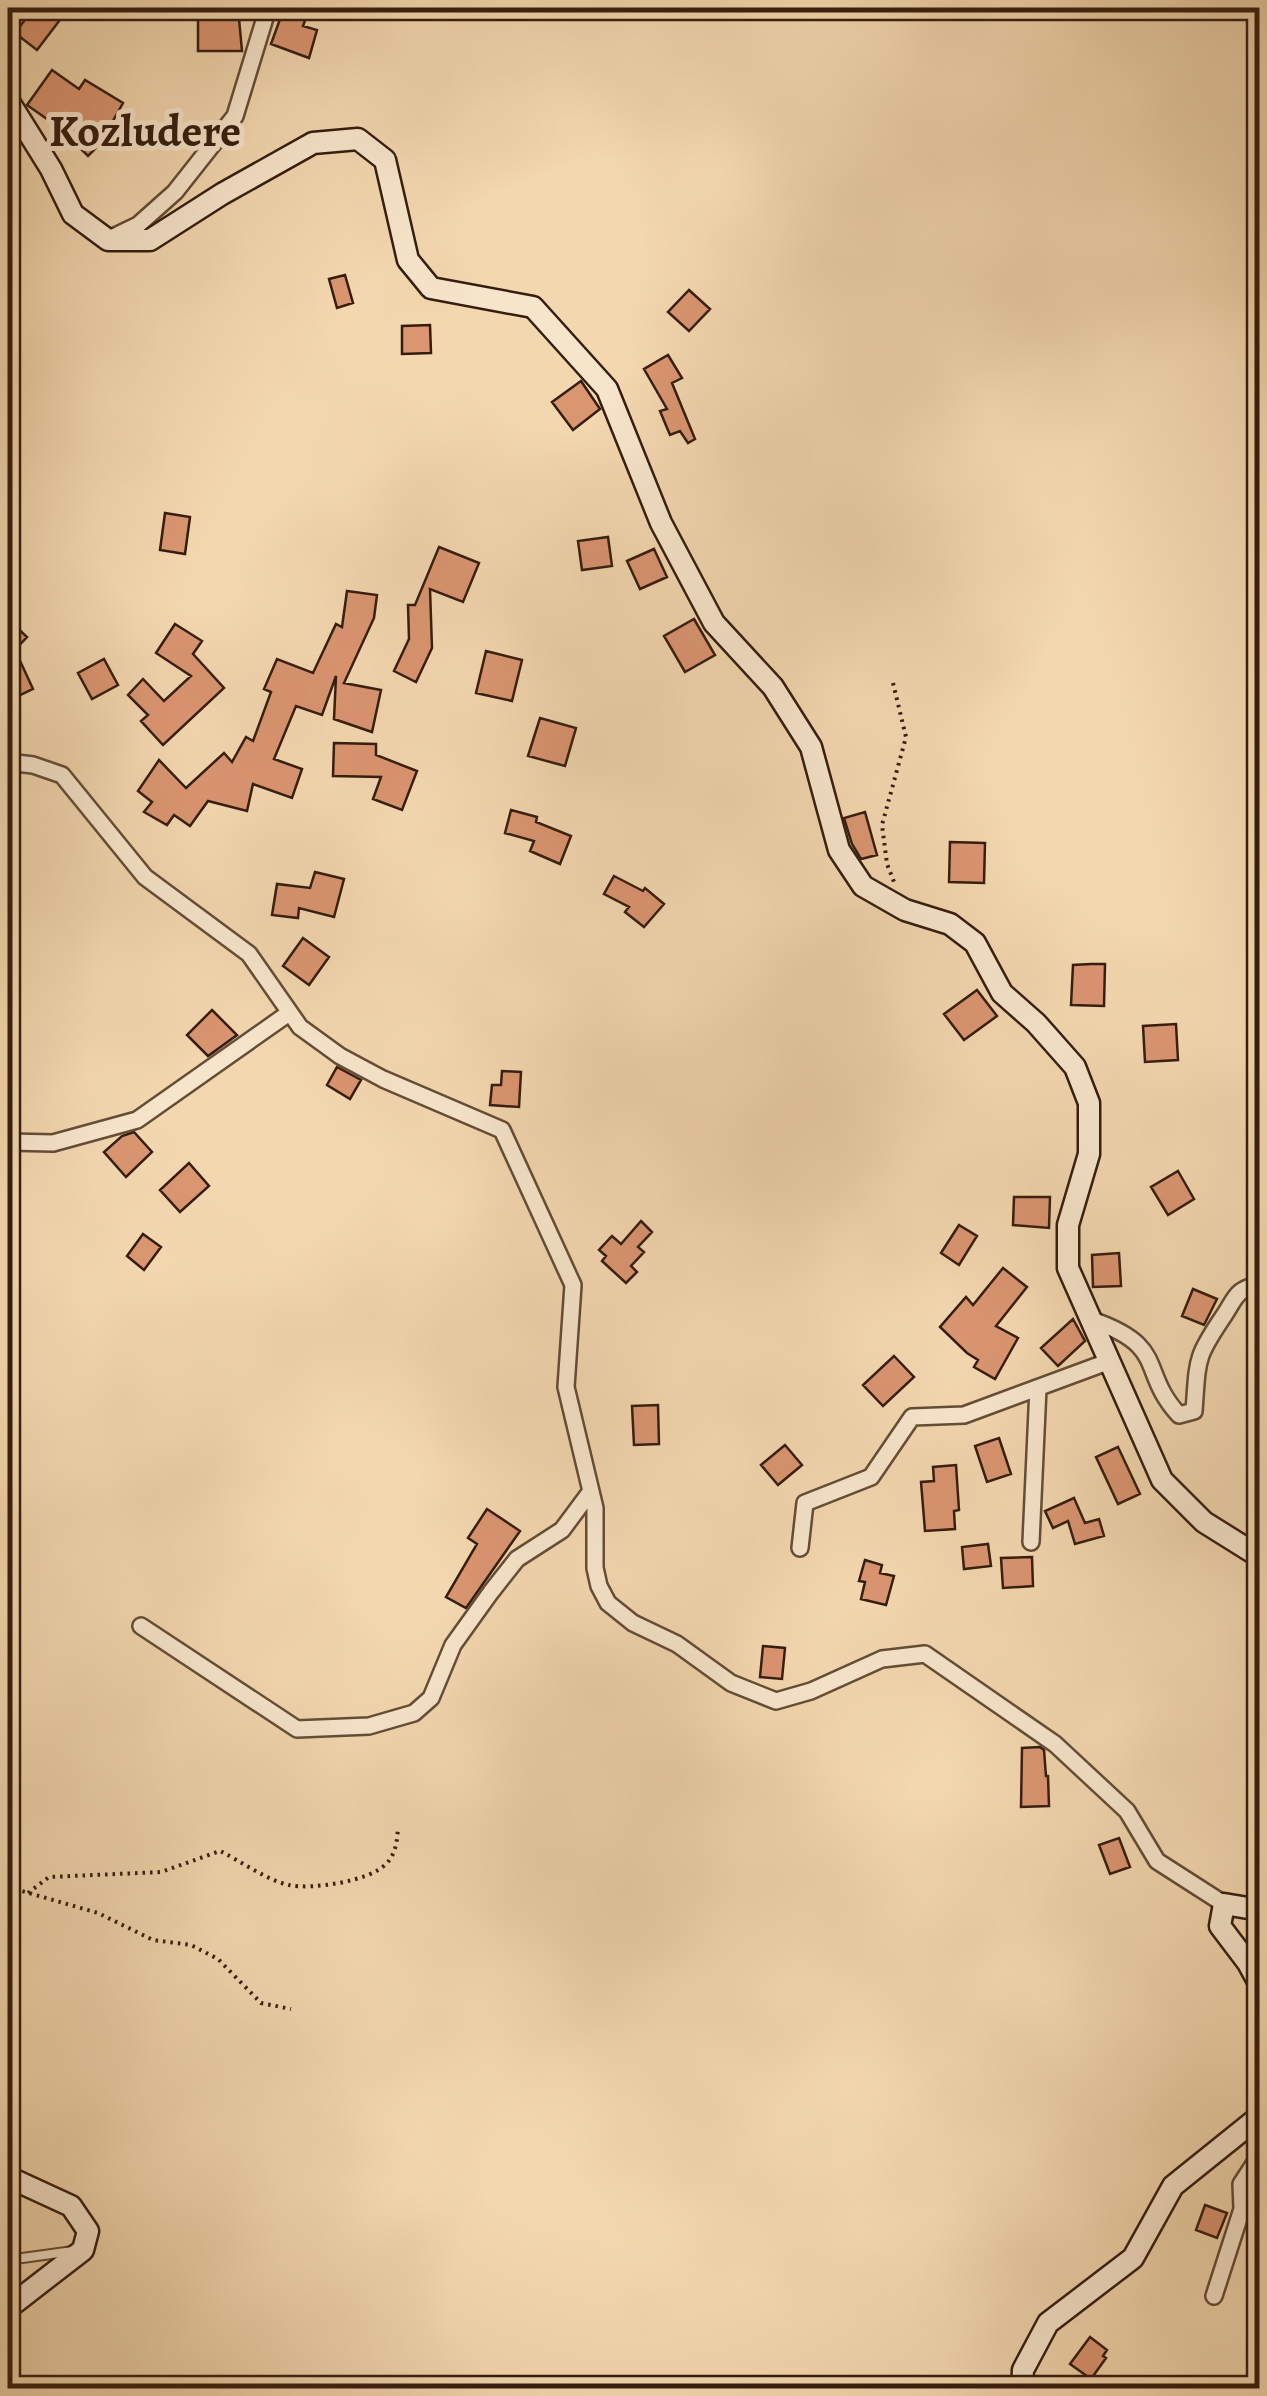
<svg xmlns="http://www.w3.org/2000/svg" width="1267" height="2396" viewBox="0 0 1267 2396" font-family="Alegreya,serif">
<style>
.building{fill:#da9571;stroke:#351d0e;stroke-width:2.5}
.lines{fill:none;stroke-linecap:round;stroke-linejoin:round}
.lane-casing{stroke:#644c36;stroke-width:12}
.street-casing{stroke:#644c36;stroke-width:20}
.secondary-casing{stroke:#351d0e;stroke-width:25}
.path{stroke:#351d0e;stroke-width:4;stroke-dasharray:2.5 5;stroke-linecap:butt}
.lane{stroke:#f7e5cb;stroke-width:8}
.street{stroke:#f7e5cb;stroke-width:15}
.secondary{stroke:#f7e5cb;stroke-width:20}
.labels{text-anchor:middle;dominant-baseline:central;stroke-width:10;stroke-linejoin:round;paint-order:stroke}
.quarter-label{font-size:45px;font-weight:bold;fill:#351d0e;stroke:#f7e5cb}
</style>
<rect width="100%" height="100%" fill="#f3d7af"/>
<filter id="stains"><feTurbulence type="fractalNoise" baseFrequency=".002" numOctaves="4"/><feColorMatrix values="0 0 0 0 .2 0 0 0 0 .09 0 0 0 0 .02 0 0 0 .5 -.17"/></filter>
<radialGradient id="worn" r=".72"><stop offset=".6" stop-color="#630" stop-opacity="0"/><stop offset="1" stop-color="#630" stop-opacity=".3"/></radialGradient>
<path class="building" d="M34 8H69L37 50 15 33Z
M198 8H238L242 51H198Z
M284 8 307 15 303 26 317 30 309 58 271 44Z
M52 70 79 89 85 80 123 103 100 144 88 156 61 129 27 105Z
M345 275 353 303 337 308 329 279Z
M689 290 710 309 689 331 668 312Z
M430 325 431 353 402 354V326Z
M668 355 682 378 672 383 695 439 688 443 680 431 670 435 660 411 667 409 644 369Z
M581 381 600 409 573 430 552 402Z
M165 513 190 517 185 554 160 550Z
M608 537 612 566 582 570 578 541Z
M439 547 479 563 463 602 430 589 432 648 416 682 394 671 409 639 408 605H415Z
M654 549 667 577 640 589 627 561Z
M347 591 377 595 374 618 344 683 381 690 372 732 334 719 336 676 322 715 296 706 274 759 302 769 292 798 253 784 247 811 208 801 190 826 174 815 167 825 144 812 152 802 138 791 159 760 186 788 224 753 232 762 246 737 253 741 271 692 264 689 277 659 313 673 336 624 342 627Z
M8 619 27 637 15 650 33 689 8 701Z
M694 619 715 655 685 672 664 636Z
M175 624 202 641 193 654 224 688 163 745 141 721 148 715 128 695 143 679 164 701 191 676 156 653Z
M486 651 522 660 512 701 476 693Z
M104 659 118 685 92 699 78 673Z
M540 718 576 728 565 766 528 756Z
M334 743 376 744V755L417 771 402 810 373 799 381 777 333 776Z
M511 810 537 817 536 822 571 836 560 864 530 851 534 841 505 833Z
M865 812 877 855 861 859 852 844 844 818Z
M950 842 985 843 984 883 949 882Z
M315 872 344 879 334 917 299 908 298 918 272 915 277 884 310 888Z
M614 876 643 891 645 888 664 904 644 927 625 912 629 907 604 894Z
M303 938 329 957 309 985 283 966Z
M1091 964H1105L1104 1006 1071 1005 1073 965Z
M977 990 997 1016 964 1040 944 1014Z
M212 1010 237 1035 208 1056 187 1035Z
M1176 1024 1178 1060 1145 1062 1143 1026Z
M337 1067 361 1080 350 1099 327 1085Z
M502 1071 521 1072 519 1107 490 1105 492 1085H501Z
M134 1132 152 1152 126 1177 104 1152 122 1136Z
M189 1163 209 1186 180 1212 160 1190Z
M1178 1171 1194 1199 1168 1215 1151 1187Z
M1014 1197H1050L1049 1228 1013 1225Z
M641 1221 652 1232 638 1247 644 1252 631 1266 637 1272 626 1283 602 1261 606 1256 599 1250 612 1236 621 1244Z
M959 1225 977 1236 959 1265 941 1253Z
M143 1234 161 1247 144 1270 127 1256Z
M1119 1253 1121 1286 1093 1287 1092 1255Z
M1003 1268 1027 1287 996 1326 1018 1338 995 1379 974 1367 978 1360 967 1353 940 1327 966 1297 973 1305Z
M1193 1289 1217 1299 1204 1325 1182 1316Z
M1073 1319 1085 1341 1058 1366 1041 1348Z
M894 1356 914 1377 883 1406 863 1385Z
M658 1405 659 1444 634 1445 632 1406Z
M999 1438 1011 1474 987 1482 975 1446Z
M785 1445 802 1465 778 1485 761 1465Z
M1118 1447 1140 1494 1118 1504 1096 1457Z
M956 1465 959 1510 954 1511 955 1529 925 1531 921 1482 934 1481 933 1467Z
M1074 1498 1085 1523 1099 1519 1104 1536 1075 1544 1068 1521 1053 1528 1045 1511Z
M487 1509 520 1531 466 1608 446 1597 477 1544 468 1538Z
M988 1544 991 1566 964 1569 962 1547Z
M1032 1557 1033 1586 1003 1588 1001 1558Z
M865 1560 882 1565 880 1573 894 1576 886 1605 861 1599 865 1582 859 1581Z
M763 1646 785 1648 782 1679 760 1677Z
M1040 1747 1044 1750 1046 1776H1048L1049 1806 1021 1807 1022 1748Z
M1119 1838 1130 1867 1110 1874 1099 1845Z
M1205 2205 1227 2213 1217 2238 1196 2230Z
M1090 2337 1107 2350 1103 2356 1106 2358 1091 2379 1070 2364Z"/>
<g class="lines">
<defs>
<path id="lane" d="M8 2260 73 2251"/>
<path id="street" d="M111 238 138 225 175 192 235 116 268 8
M8 762 33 765 62 775 145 877 249 954 300 1027 340 1056 383 1079 502 1130 573 1285 566 1387 595 1508V1568L599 1586 608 1603 633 1623 677 1644 731 1683 776 1701 811 1691 882 1659 925 1654 1055 1744 1127 1811 1157 1861 1224 1904
M8 1142 53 1143 137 1120 289 1013
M1092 1320C1169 1347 1138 1370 1179 1415L1194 1411C1198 1358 1195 1358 1225 1314 1237 1295 1236 1290 1260 1284
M1031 1542 1038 1388
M800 1548 805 1503 871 1477 912 1417 964 1415 1110 1361
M141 1626 297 1729 369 1726 414 1713 431 1698 453 1645 491 1592 517 1559 562 1530 591 1491
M1260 2155 1241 2184 1242 2209 1260 2221
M1214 2296 1242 2209"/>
<path id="secondary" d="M8 100 51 169 73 214 108 240H150L222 194 313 143 358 139 385 160 408 260 431 288 533 307 607 389 661 523 714 623 773 687 811 747 839 850 863 886 905 910 950 924 975 943 1002 993 1036 1023 1075 1067 1089 1103V1154L1068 1225V1268L1162 1480 1204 1522 1260 1557
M1260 1910 1224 1904 1220 1926 1248 1963 1260 1985
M8 2177 71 2206 88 2231 83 2250 8 2308
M1022 2388 1023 2370 1048 2323 1133 2258 1173 2186 1260 2116"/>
</defs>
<use href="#lane" class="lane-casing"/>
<use href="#street" class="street-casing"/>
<use href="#secondary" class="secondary-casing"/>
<path class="path" d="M893 683 906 737 882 825 887 864 894 882
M8 1887 98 1913 153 1940 191 1945 218 1959 261 2003 291 2009
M28 1893 49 1877 161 1872 220 1851C241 1861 266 1880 289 1885 312 1890 370 1881 386 1864 396 1854 397 1841 398 1828"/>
<use href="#lane" class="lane"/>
<use href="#street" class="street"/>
<use href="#secondary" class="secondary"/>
</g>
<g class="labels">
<g class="quarter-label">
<text x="145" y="131">Kozludere</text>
</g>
</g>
<rect width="1267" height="2396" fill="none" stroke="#f3d7af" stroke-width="40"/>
<rect x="10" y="10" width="1247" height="2376" fill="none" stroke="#351d0e" stroke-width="5"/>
<rect x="20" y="20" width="1227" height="2356" fill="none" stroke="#351d0e" stroke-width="2.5"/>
<rect width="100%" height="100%" filter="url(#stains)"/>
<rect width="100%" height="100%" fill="url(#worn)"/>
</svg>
